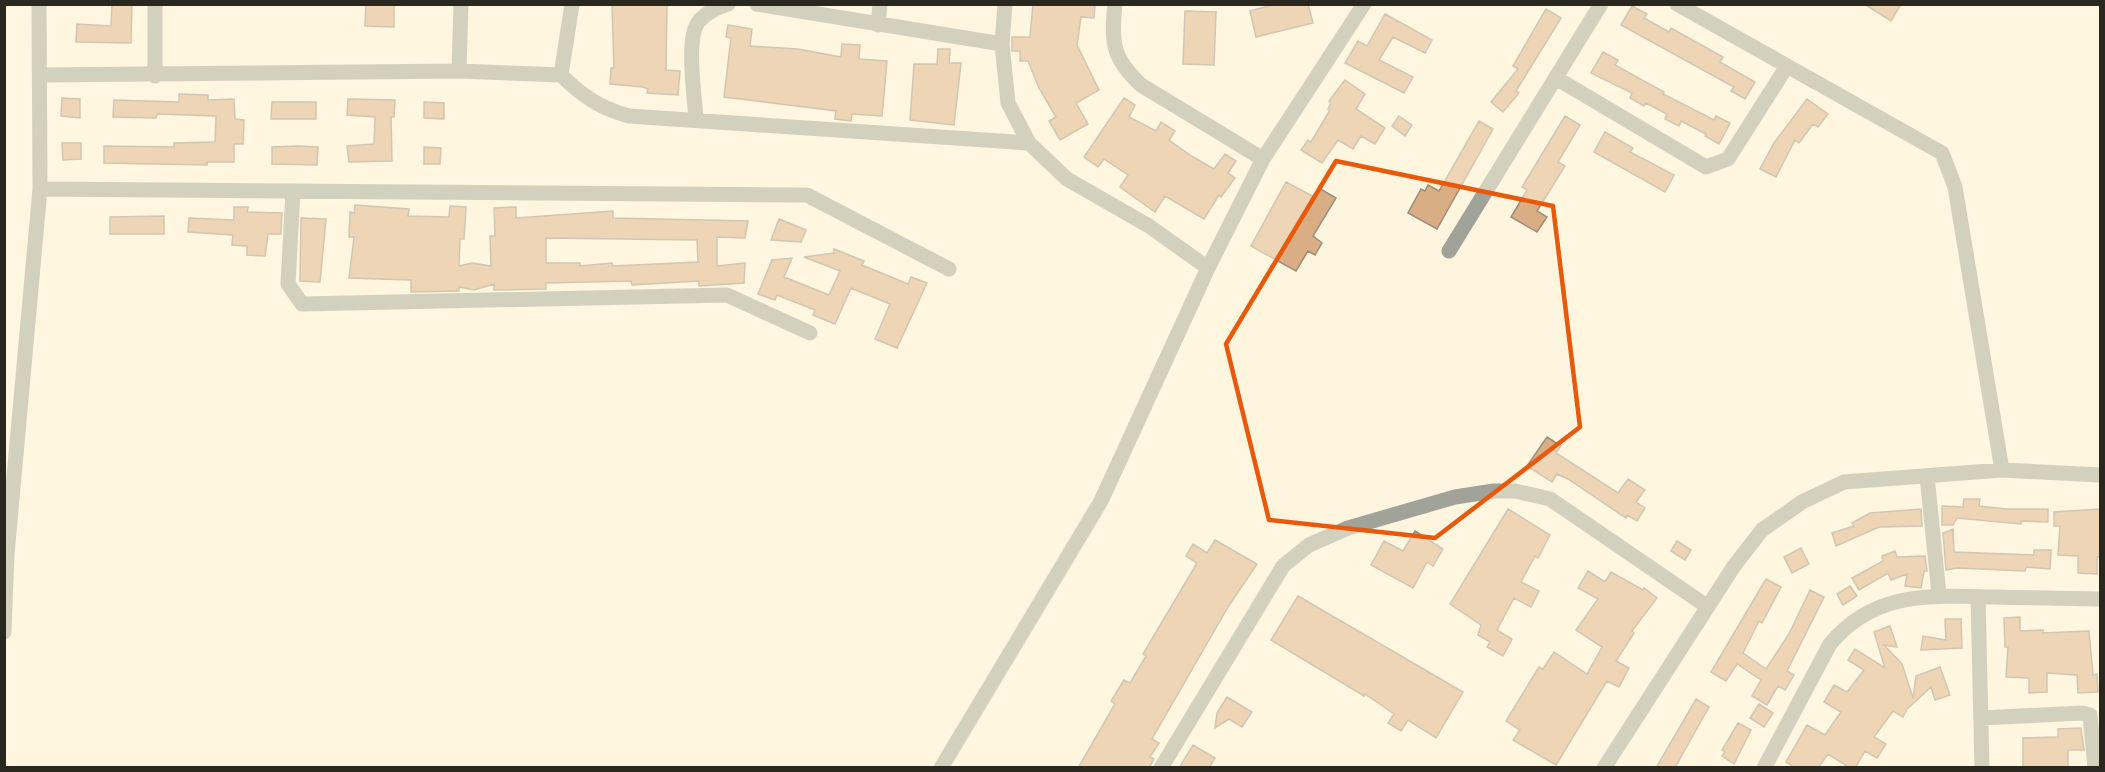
<svg xmlns="http://www.w3.org/2000/svg" width="2105" height="772" viewBox="0 0 2105 772" font-family="Raleway,sans-serif">
<style>
.building{fill:#d9ae84;stroke:#9e8d7d;stroke-width:1.5;fill-rule:evenodd}
.lines{fill:none;stroke-linecap:round;stroke-linejoin:round}
.minor{stroke:#a1a298;stroke-width:15}
.marked{fill:none;stroke:#e8590c;stroke-width:4.5;stroke-linejoin:round}
</style>
<rect width="100%" height="100%" fill="#fef5de"/>
<path class="building" d="M112 4H132L131 43 76 42 77 24 111 26Z
M366 4H394V27L365 26Z
M667 4 666 70 680 71 678 95 647 93 648 89 643 87 610 84 611 68H614L612 5Z
M1033 4H1095L1094 18 1081 17 1077 45 1099 90 1076 103 1088 124 1060 140 1049 121 1056 117 1039 88 1028 61H1020V51H1012V37H1030Z
M1276 4H1308L1313 23 1256 37 1250 11Z
M1864 4H1901L1891 21Z
M1632 6 1647 14 1644 18 1669 32 1671 28 1723 57 1720 62 1755 82 1745 99 1731 91 1734 87 1621 25Z
M1546 9 1561 18 1516 91 1519 93 1503 112 1491 102 1518 69 1513 66Z
M1185 11 1216 12 1214 65 1183 64Z
M1385 14 1432 40 1425 53 1393 37 1379 60 1413 77 1404 93 1345 63 1358 41 1367 46Z
M728 25 752 29 750 46 798 49 841 57 842 44 860 45 859 59 887 61 882 116 852 114 851 121 835 119 836 111 724 97 731 38 726 37Z
M938 49H950L949 63H961L954 125 910 120 914 64H937Z
M1603 52 1618 60 1615 65 1664 92 1663 94 1714 120 1716 116 1730 123 1719 144 1705 136 1706 134 1681 121 1679 126 1665 119 1667 114 1646 103 1644 106 1630 98 1632 93 1591 73Z
M1345 80 1365 94 1356 109 1385 128 1375 144 1361 136 1353 149 1338 140 1322 163 1301 150 1308 140 1311 142 1330 110 1328 109 1331 103 1329 101Z
M179 94 208 95V100L234 99 235 119 244 120 243 144H234V162H207V165L104 163V146L174 147V143L215 142 216 116 157 114 156 118 113 117 114 100 179 102Z
M62 98 80 99V118L61 116Z
M1124 98 1135 105 1129 117 1156 131 1161 122 1175 131 1169 140 1193 157 1214 169 1225 154 1236 161 1228 173 1235 178 1221 197 1219 195 1204 219 1165 196 1155 212 1120 187 1128 175 1104 159 1098 167 1084 157Z
M348 99 395 100 394 117H391L392 161 349 162 347 146 374 144 375 117 347 115Z
M1807 99 1828 114 1818 127 1813 124 1799 143 1795 140 1776 177 1760 169 1774 143Z
M272 102H316V119H271Z
M424 102 444 103V119L424 118Z
M1399 116 1412 125 1405 136 1392 126Z
M1565 116 1580 125 1558 162 1565 166 1537 211 1547 217 1537 232 1511 217 1527 190 1522 187Z
M1479 121 1493 129 1437 229 1408 213 1421 189 1425 191 1428 185 1439 191Z
M1605 132 1633 148 1630 152 1674 175 1665 192 1594 152Z
M62 143H81V159L63 160Z
M298 146 318 147 317 165 272 164V147Z
M424 147 441 148 440 164H424Z
M1286 182 1314 197 1319 188 1336 198 1313 236 1322 243 1315 255 1308 251 1296 271 1251 246Z
M355 205 409 209 408 216 449 217 450 206 466 207 464 239H460L459 266 472 263 491 266 490 236H495L494 208 516 207V218L613 211V218L748 221 745 238 717 237V266L745 263 744 283 699 286V281L632 285 631 281 546 283V289L494 290V284L474 290 459 287V291L411 292V280L349 278 354 237H349L350 212 354 213ZM546 238 697 240 698 262 613 266 612 263 580 266V263H546Z
M234 207H248L247 212 282 213 281 234H268L265 256 247 255V246L232 245 233 235 188 232 189 218 234 220Z
M164 216V234H110V217Z
M301 218 326 219 320 282 300 281Z
M779 219 806 230 801 242 771 240Z
M834 249 864 261 862 265 908 284 911 277 927 283 897 348 875 339 890 304 851 288 835 324 813 315 815 310 777 295 775 300 758 294 772 260 792 258 784 277 829 295 840 271 804 257 834 253Z
M1547 437 1561 446 1556 453 1618 493 1628 479 1645 490 1636 502 1645 508 1637 521 1627 515 1626 518 1568 479 1557 474 1552 482 1527 466Z
M1964 499H1980L1979 506 2006 509H2048V522L2021 521V524L1957 518 1953 525H1942V506L1963 507Z
M1508 509 1550 535 1538 558 1535 556 1521 582 1539 591 1531 607 1514 598 1497 630 1512 639 1503 656 1487 647 1490 642 1478 635 1481 625 1450 604Z
M1921 509 1922 526 1879 527 1836 546 1832 533 1854 526 1852 523 1870 513Z
M2100 509V557H2097V574L2078 573V556L2058 555 2060 526H2054V512Z
M1953 529 1954 552 2034 555V550H2051L2050 569 2026 567 2025 571 1957 568 1946 570 1943 533Z
M1415 531 1443 549 1433 566 1427 562 1413 588 1371 565 1384 541 1403 551Z
M1215 540 1257 564 1228 607 1152 739 1159 743 1150 757 1154 759 1149 768H1078L1115 704 1111 701 1124 680 1130 683 1146 656 1143 654 1197 563 1186 556 1193 544 1207 553Z
M1677 541 1691 550 1685 560 1671 551Z
M1801 548 1809 564 1792 573 1784 557Z
M1895 551 1897 557 1925 556 1927 571H1924L1921 588 1905 586 1907 574 1891 580 1888 573 1859 590 1852 578 1883 561 1882 556Z
M1588 571 1605 582 1611 572 1643 590 1644 588 1657 598 1632 631 1634 633 1616 661 1629 668 1619 687 1607 681 1556 765 1513 740 1520 730 1506 721 1539 667 1543 669 1554 652 1587 674 1602 647 1576 630 1598 599 1578 588Z
M1766 579 1781 587 1762 623 1759 621 1743 653 1766 669 1789 634 1810 590 1824 597 1787 671 1794 675 1785 690 1778 686 1767 705 1752 696 1761 680 1737 664 1726 681 1711 672Z
M1850 586 1857 596 1843 605 1837 594Z
M1298 596 1463 692 1436 738 1408 720 1401 731 1388 723 1394 714 1365 694 1364 696 1271 640Z
M2020 617V631L2043 630V633L2089 631 2093 675 2097 674 2098 692 2078 693 2077 675 2047 673V692L2029 693V678L2006 677 2008 647H2005L2004 618Z
M1945 619H1961L1962 648 1921 650 1923 636 1946 640Z
M1890 626 1897 647 1884 645 1902 664 1913 698 1916 676 1940 667 1950 695 1935 700 1931 687 1907 709 1903 717 1893 711 1874 737 1886 744 1877 758 1865 751 1855 768H1850L1828 754 1818 768H1795L1786 762 1807 725 1825 735 1841 712 1824 702 1834 685 1847 692 1864 670 1848 660 1855 649 1885 668 1874 632Z
M1227 697 1252 712 1242 727 1229 719 1215 728 1217 713Z
M1696 699 1709 707 1682 755 1675 768H1656Z
M1759 704 1773 713 1764 727 1750 718Z
M1738 723 1751 730 1734 764 1722 756 1725 752 1722 750Z
M2081 728 2084 750H2068V768H2023V738L2058 737V729Z
M1193 745 1215 758 1209 768H1179Z"/>
<g class="lines">
<path class="minor" d="M155 4V76
M757 4 1002 44
M1005 4 1002 44 1008 103 1029 143 1067 179 1149 226 1208 268
M1115 4C1111 42 1112 58 1141 85L1263 159
M1677 4 1942 153 1955 187 2002 470
M878 25 880 4
M459 71 561 75 572 4
M40 75 459 71 461 4
M561 75C582 96 600 108 629 116L1029 143
M1556 78 1706 167 1728 159 1787 66
M696 120C695 97 685 38 699 21 707 12 717 8 728 4
M40 189 807 195 949 269
M293 191 288 284 302 304 727 295 810 333
M1449 251 1601 4
M1927 476 1939 594
M1978 597 1982 768
M4 632 7 554 40 189 39 4
M1981 718 2082 713 2090 715 2095 768
M941 768 1101 501 1208 268 1263 159 1364 4
M1161 768 1283 566 1309 545 1348 528 1455 497 1494 491H1515L1550 499 1708 607
M1604 768 1734 566 1762 530 1802 502 1844 482 2002 470 2100 475
M1764 768 1830 644C1875 590 1931 596 1995 597 2030 598 2065 598 2100 599"/>
</g>
<path d="M0 0H2105V772H0ZM1336 161 1553 206 1580 427 1435 538 1269 520 1226 344Z" fill="#fef5de" fill-opacity=".55" fill-rule="evenodd"/>
<path class="marked" d="M1336 161 1553 206 1580 427 1435 538 1269 520 1226 344Z"/>
<rect width="2105" height="772" fill="none" stroke="#2a271f" stroke-width="12"/>
</svg>
